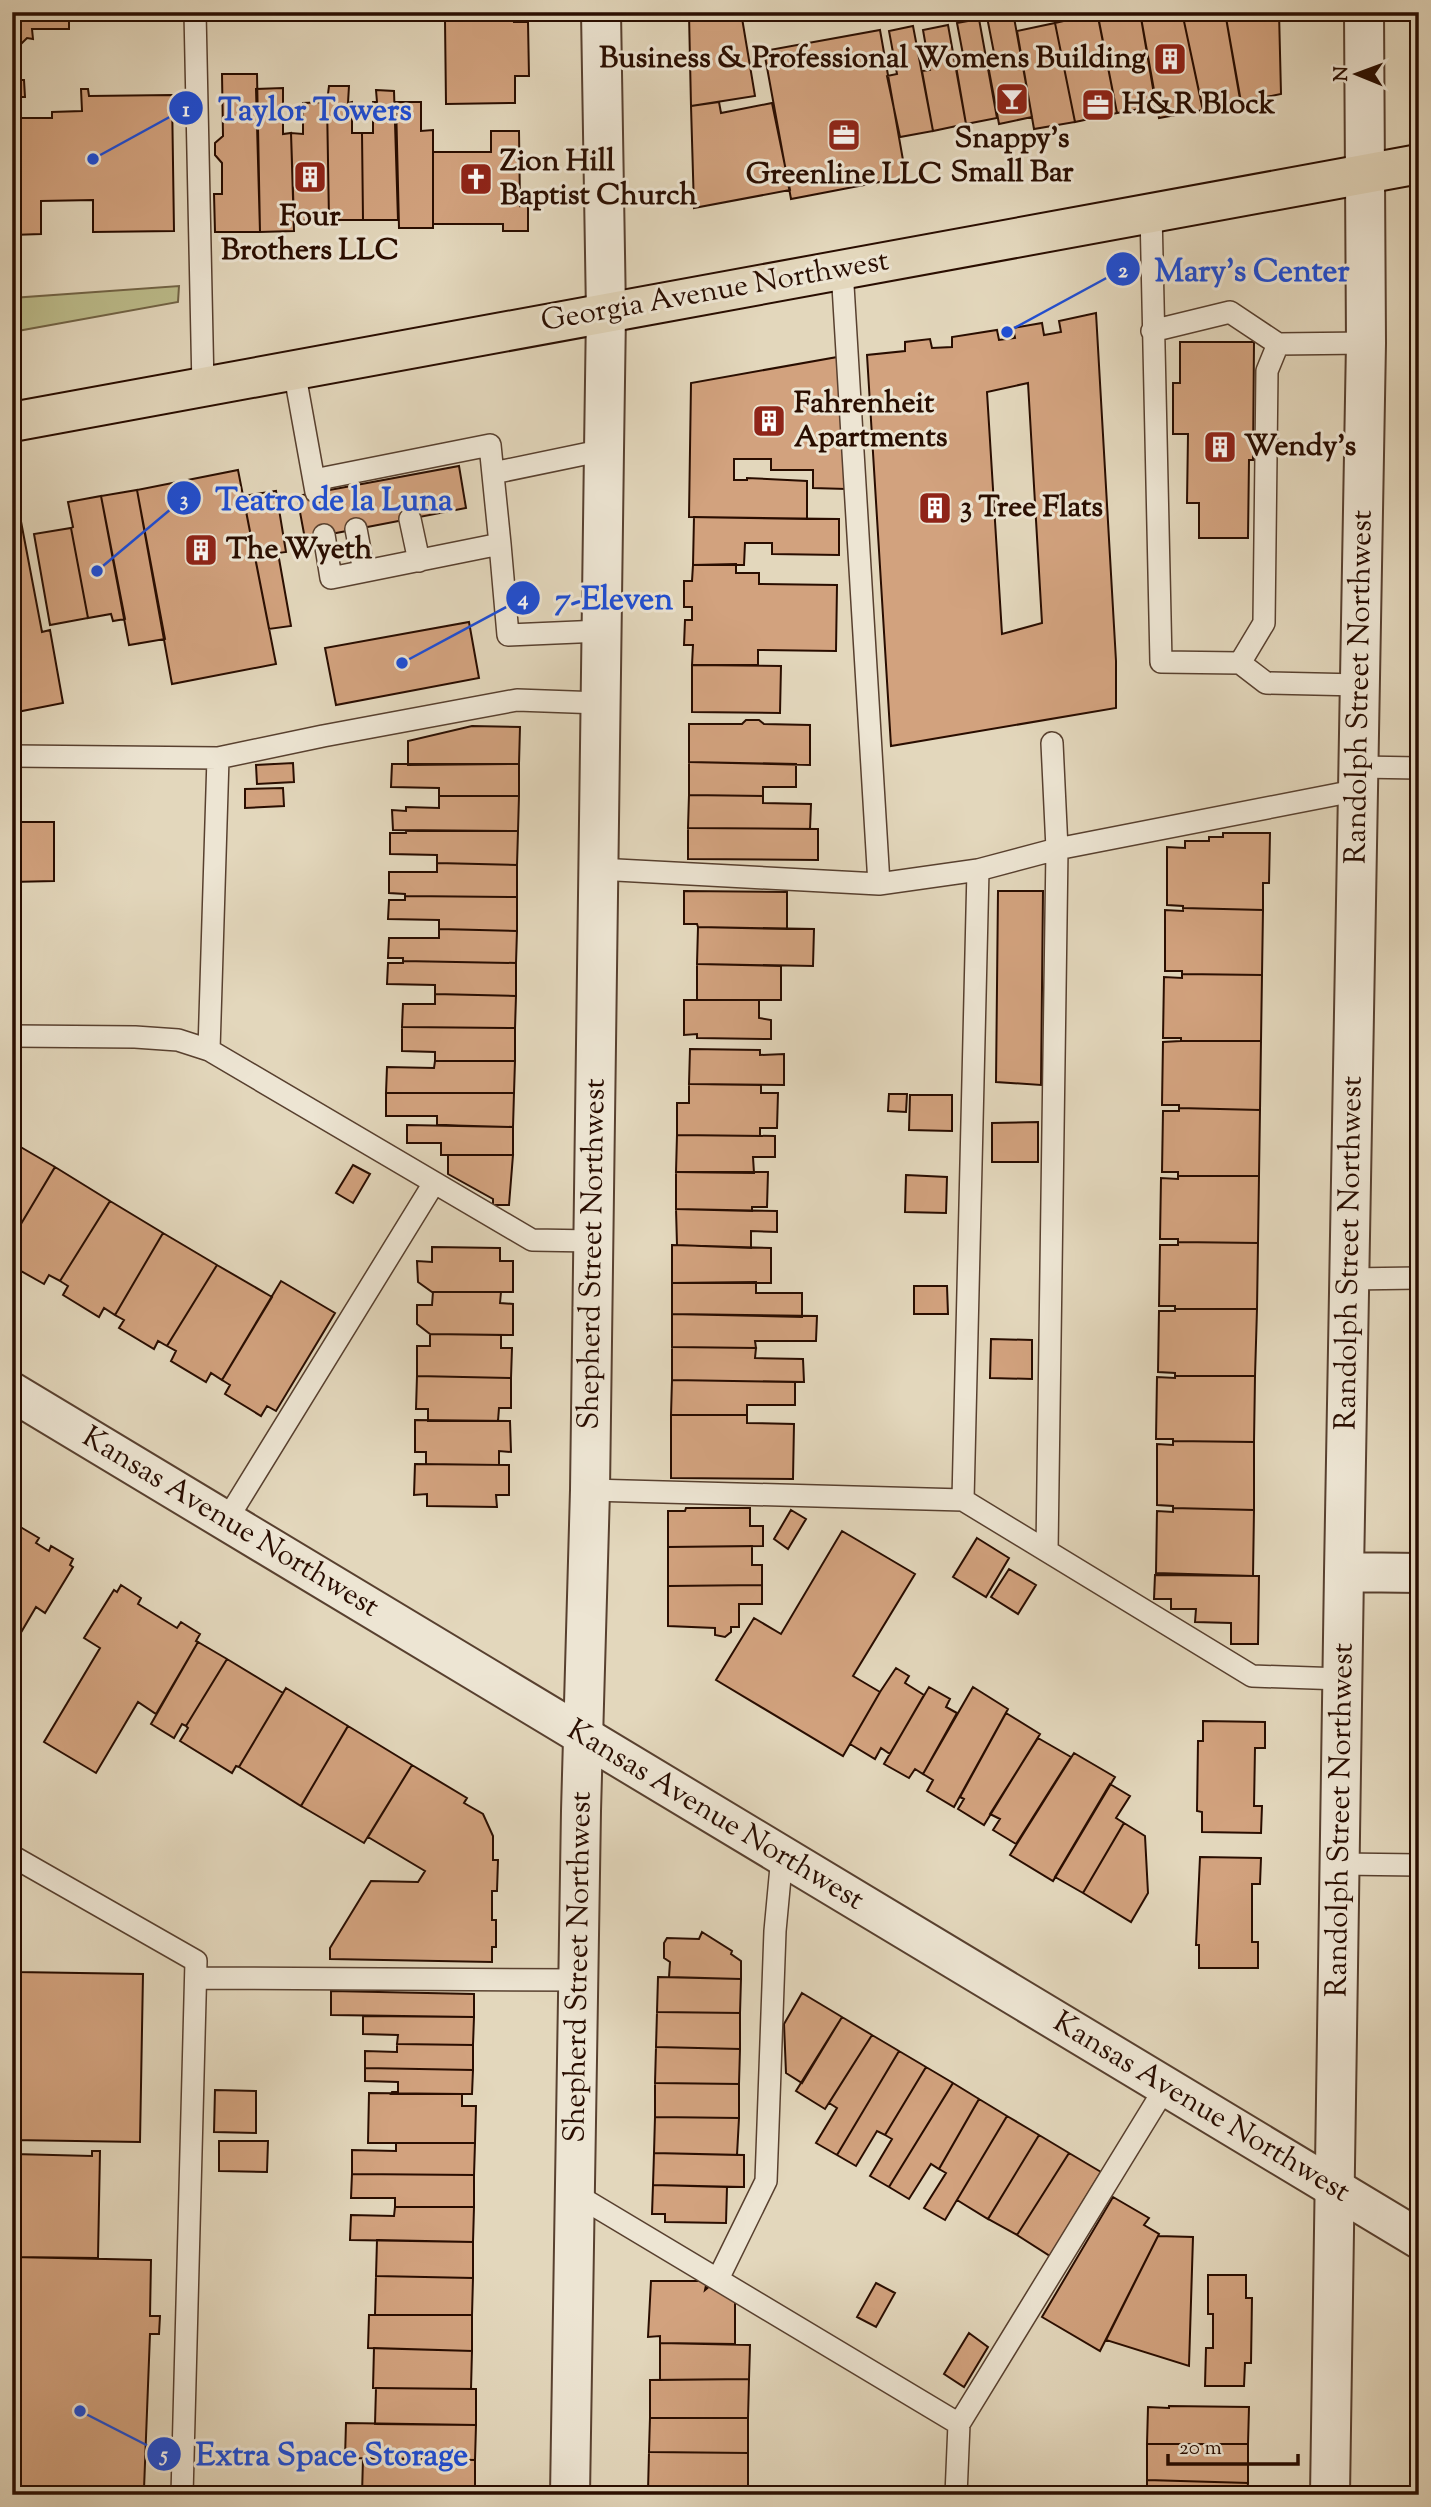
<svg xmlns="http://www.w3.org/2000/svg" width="1431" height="2507" viewBox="0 0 1431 2507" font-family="'Sorts Mill Goudy',serif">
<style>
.green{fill:#bcbc8b;stroke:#726446;stroke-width:2}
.building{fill:#d2a27e;stroke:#290d00;stroke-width:2;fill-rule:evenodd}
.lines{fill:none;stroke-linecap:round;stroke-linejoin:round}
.service-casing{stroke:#58402f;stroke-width:24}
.minor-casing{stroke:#58402f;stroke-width:42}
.tertiary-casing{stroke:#58402f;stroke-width:42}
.trunk-casing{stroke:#290d00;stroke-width:42}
.service{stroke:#ede5d3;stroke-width:21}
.minor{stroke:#ede5d3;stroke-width:38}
.tertiary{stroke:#ede5d3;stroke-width:38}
.trunk{stroke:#e3d7bc;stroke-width:38}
.labels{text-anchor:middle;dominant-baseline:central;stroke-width:6;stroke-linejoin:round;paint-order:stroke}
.poi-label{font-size:30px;font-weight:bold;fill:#290d00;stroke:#ede5d3;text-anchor:start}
.street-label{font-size:30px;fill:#290d00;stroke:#ede5d3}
.leader{fill:none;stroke:#1d4ed8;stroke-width:2.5}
.callout-dot{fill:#1d4ed8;stroke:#ede5d3;stroke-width:2.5}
.mark-label{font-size:21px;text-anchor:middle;font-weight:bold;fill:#fff}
.callout-label{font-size:32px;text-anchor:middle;font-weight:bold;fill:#1d4ed8;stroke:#ede5d3;stroke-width:6;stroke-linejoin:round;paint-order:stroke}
</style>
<rect width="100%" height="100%" fill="#e3d7bc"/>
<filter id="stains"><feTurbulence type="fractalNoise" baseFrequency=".00286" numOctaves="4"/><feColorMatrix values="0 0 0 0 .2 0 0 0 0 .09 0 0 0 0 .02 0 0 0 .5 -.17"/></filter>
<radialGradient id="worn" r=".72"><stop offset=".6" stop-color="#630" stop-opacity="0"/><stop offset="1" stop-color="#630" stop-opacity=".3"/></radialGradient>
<path class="green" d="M179 286 178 302 12 332V298Z"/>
<path class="building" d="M12 12H69V29H32L33 39 27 38 21 44H13Z
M427 12H468V18L514 17V22H528L529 76H515V103L446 104 445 20H427Z
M697 12H741L755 96 691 106 689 14Z
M1013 12 1032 117 999 124 987 60 995 58 987 17Z
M1067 12H1097L1117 113 1075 122 1055 23 1068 20Z
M1118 12H1140L1156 106 1117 113 1098 16Z
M1140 12H1182L1203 110 1159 118Z
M1182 12H1225L1240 99 1202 106Z
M1225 12H1279L1281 94 1241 102Z
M979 19 997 118 966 124 956 66 965 65 957 23Z
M1055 23 1075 122 1034 129 1017 31Z
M948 25 966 124 933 131 922 71 930 70 923 30Z
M913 26 933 131 900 137 887 76 897 74 889 31Z
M880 30 906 177 791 199 764 51Z
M222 74H257L260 232H215L214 194H222V163L215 155V143L223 136Z
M12 80H24L25 97H17L18 118H52V112L82 111 81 89H88L89 96 172 95 174 231 93 232V200L41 201V234L12 235Z
M329 86H349L348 103 352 102V133H362L363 220H329L327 102Z
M283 88V134L291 133 294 231 260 232 256 89Z
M376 90 394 91 398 220H363L362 133H373V102H377Z
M327 102 329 220 294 221 291 133 303 134V103Z
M396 102H421V131L433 130V228H399Z
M719 102 721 113 772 103 790 190 694 208 691 106Z
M491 131H519L520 206 528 205V231H503V224H433V152H491Z
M1096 313 1116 661V708L891 746 867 355 905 351V342L930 339 932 348 952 347V337L997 330 999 340 1015 338 1013 328 1042 323 1044 335 1061 332 1059 321ZM1028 383 1042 623 1002 634 987 392Z
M1180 342H1254L1253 460H1249L1248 538H1199V503H1187L1188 434H1173V383H1180Z
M843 356 846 489 813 488V470H771V459H734V480H747V478L807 481V519L689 517 691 383Z
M459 466 466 508 305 539 297 496Z
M238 470 276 664 172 684 137 490Z
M137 490 165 639 129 645 101 496Z
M276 491 286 552 278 553 291 626 269 629 243 496Z
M101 496 125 619 113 621 111 614 88 618 71 528 73 527 68 502Z
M19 511 42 632 50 630 63 703 17 712 12 684V512Z
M694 517 839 519V555L772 554V543H745L744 565H693Z
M71 528 88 618 50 625 34 534Z
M736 564V573H759V584L837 585 836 651 758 650V665H692L693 645H684L685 620H692V607H684V581H692L693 565Z
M469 622 479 678 336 705 325 648Z
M692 665 781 666 780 713 692 712Z
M746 720H759L764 724 810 725V765L689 762V724H742Z
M472 726 520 727 519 764 408 765V741Z
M689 762 796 764V787H763V796L689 795Z
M293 763 294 782 257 784 256 765Z
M392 764H519V796H439V788L391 787Z
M283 788 284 806 245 808V789Z
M689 795 763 796V803L811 804 810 829 688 828Z
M439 796H519L518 831 393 830 392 810 406 811V807L439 808Z
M12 822H54V881L12 882Z
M688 828 818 829V860L688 859Z
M406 831H518L517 865 437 863V855L390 854V833H406Z
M1223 833H1270L1269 883H1263V910L1183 908V906L1167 905V847L1185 848V841H1209V837H1223Z
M437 863 517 865V897L405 896V894L389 893V872H437Z
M684 891 787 892V929L698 927 697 924H684Z
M998 891H1043L1041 1085 996 1082Z
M405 896 517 897V931L439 929V920L388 919 389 900H405Z
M1183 908 1263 910 1262 975 1182 974V971H1165V910L1183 911Z
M698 927 814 929 813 966 697 964Z
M439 929 517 931 516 963 403 961V958H388L389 938H439Z
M403 961 516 963V996L435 994V985L387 984 388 963H403Z
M697 964 781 966V1000H697Z
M1182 974 1262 975 1261 1041H1181V1038H1163L1164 977 1182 978Z
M435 994 516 996 515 1028 402 1027 403 1004H435Z
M684 1000H759V1018L771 1020V1039L697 1038V1034L684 1035Z
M402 1027 515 1028V1061H435V1052L402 1051Z
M1181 1041H1261L1260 1110 1179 1108V1105H1162L1163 1042Z
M690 1049 760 1050V1055L784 1054V1085L689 1084Z
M435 1061H515L514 1093H386L387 1067 434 1068Z
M689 1084 761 1085V1093H778L777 1128H760V1136L677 1135V1103H689Z
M386 1093H514L513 1127 437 1125V1116H386Z
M889 1094H907L906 1112 888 1111Z
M910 1095H952V1131L909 1130Z
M1179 1108 1260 1110 1259 1176H1178V1172H1162L1163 1111H1179Z
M1038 1122V1162H992V1123Z
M407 1125 513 1127V1155H441V1143H407Z
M677 1135 775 1136V1157H753L754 1173 676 1172Z
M12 1142 55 1167 12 1239Z
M448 1155H513L509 1205H493V1199L448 1174Z
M353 1165 370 1174 353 1203 336 1193Z
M55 1167 110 1201 60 1281 49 1275 44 1284 12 1266 16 1255 12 1253V1239Z
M676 1172H768L767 1207H752V1211L676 1209Z
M906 1175 947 1177 946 1213 905 1212Z
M1178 1176H1259L1258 1243 1178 1242V1239H1160L1161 1178 1178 1179Z
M110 1201 163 1233 115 1315 104 1308 99 1317 63 1295 68 1286 60 1281Z
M676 1209 777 1211V1232L751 1231V1248L677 1245Z
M163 1233 217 1265 167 1346 158 1341 154 1349 119 1328 124 1320 115 1315Z
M1178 1242 1258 1243 1257 1309H1175V1306H1159L1160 1245H1178Z
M672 1245 771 1248V1283H672Z
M432 1247 500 1248V1261H513V1292H432L418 1282 417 1261 432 1262Z
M217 1265 272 1297 222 1380 211 1373 206 1382 171 1361 176 1351 167 1346Z
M281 1281 335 1313 276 1411 267 1406 261 1416 225 1394 230 1385 222 1380Z
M756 1282V1293H802V1317L672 1314V1283Z
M914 1286H947L948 1314H914Z
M433 1292H501L500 1303 513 1304V1335L430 1334 417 1324V1305H432Z
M1175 1309H1257L1255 1376H1175V1373L1158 1372 1159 1311H1175Z
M672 1314 817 1316 816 1341H755L756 1348 672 1347Z
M430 1334 501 1335V1348H512L511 1378 417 1376V1346H430Z
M991 1339 1032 1340V1379L990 1378Z
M672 1347 756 1348 755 1358 803 1359 804 1382 672 1380Z
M417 1376 511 1378V1408H499L498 1421H428V1409H416Z
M1175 1376H1255L1254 1442 1173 1441V1439H1156L1157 1377 1175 1378Z
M672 1380 795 1382V1405H747V1415H671Z
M671 1415H747V1423L794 1424 793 1479 671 1478Z
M415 1420 510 1421 511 1452 499 1451V1465L426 1464V1452H415Z
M1173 1441 1254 1442V1510L1173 1508V1506L1157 1505V1444L1173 1445Z
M415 1464 509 1465V1495H496L497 1507 427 1506V1494L414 1495Z
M686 1508H750V1526H763V1546L668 1547V1511H685Z
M1173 1508 1254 1510 1253 1576 1156 1573 1157 1511 1173 1512Z
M791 1510 806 1519 788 1549 774 1539Z
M17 1525 39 1538 36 1543 49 1551 51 1546 73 1559 70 1565 73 1567 45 1613 36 1607 16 1641 12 1638V1528L14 1529Z
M842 1531 915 1574 853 1676 880 1692 843 1756 716 1680 754 1618 781 1634Z
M977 1538 1009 1558 986 1597 953 1577Z
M752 1546V1565H762V1585L668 1586V1547Z
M1009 1569 1036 1585 1018 1614 991 1597Z
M1155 1575 1259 1576 1258 1644H1231V1623L1195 1622 1196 1609H1171V1599H1154Z
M121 1585 141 1598 138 1604 177 1628 181 1622 200 1634 196 1641 198 1642 156 1714 138 1702 96 1773 44 1742 100 1648 84 1638 114 1590 117 1592Z
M762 1585V1604H739V1627H731V1632L725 1637 715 1635V1628L668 1626V1586Z
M198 1642 227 1659 186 1726 182 1724 174 1738 151 1724Z
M227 1659 283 1693 239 1767 236 1766 232 1773 180 1741 188 1728 186 1726Z
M896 1668 909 1676 905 1683 924 1695 890 1754 881 1748 875 1759 850 1744 880 1692Z
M929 1687 950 1699 946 1707 957 1713 923 1774 915 1769 909 1778 884 1764Z
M973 1687 1008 1709 954 1807 927 1791 933 1780 923 1774Z
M286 1688 348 1726 301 1806 239 1767Z
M1006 1713 1040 1734 984 1825 958 1809 964 1799 960 1797Z
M1203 1721 1265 1722V1748H1255L1254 1806H1262L1261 1833 1202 1832V1812L1197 1811 1198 1741H1203Z
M348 1726 412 1765 364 1843 301 1806Z
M1038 1738 1071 1757 1016 1844 993 1830 1000 1819 990 1814Z
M1074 1753 1115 1777 1053 1881 1010 1855Z
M412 1765 467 1798 464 1803 483 1814 493 1836V1860H498L497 1891H492V1920H496V1947H492V1962L330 1959V1948L371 1881 418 1882 425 1871 368 1837Z
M1110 1784 1130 1796 1116 1818 1124 1823 1083 1893 1055 1877Z
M1124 1823 1145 1836 1148 1893 1131 1922 1083 1893Z
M1200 1857 1261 1858 1260 1884H1252V1942H1258V1968H1199V1945H1196Z
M702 1932 732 1951 731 1954 741 1961V1979L669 1977 670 1962 664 1958V1943L667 1938 699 1939Z
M12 1943H17L16 1972 143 1974 140 2142 12 2140Z
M658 1977 741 1979 740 2013 657 2012Z
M331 1991 474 1994V2017L331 2015Z
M802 1993 842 2017 802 2083 786 2073 784 2024Z
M657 2012 740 2013V2049L656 2047Z
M363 2016 474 2017 473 2045 397 2044 398 2035 363 2034Z
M842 2017 872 2035 825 2109 796 2091Z
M872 2035 899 2051 837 2155 816 2143 837 2108 829 2103Z
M397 2044 473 2045V2070L365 2068V2051L397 2052Z
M656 2047 740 2049 739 2084 655 2083Z
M899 2051 926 2067 885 2135 877 2131 856 2166 837 2155Z
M926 2067 953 2083 889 2187 870 2176 892 2139 885 2135Z
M365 2068 473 2070 472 2094H391L392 2092H398V2082L365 2081Z
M655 2083 739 2084V2118L655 2117Z
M953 2083 979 2099 939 2169 931 2164 909 2199 889 2187Z
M215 2090 256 2091V2133L214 2132Z
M369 2093 462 2094V2106H476L475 2143H368Z
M979 2099 1007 2116 945 2220 924 2208 946 2173 939 2169Z
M1007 2116 1039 2135 988 2219 957 2200Z
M655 2117 739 2118 737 2155 654 2153Z
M1039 2135 1069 2153 1017 2235 988 2219Z
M12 2140 14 2154 92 2156V2151H100L98 2258 12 2257Z
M219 2141H268L267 2172 219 2171Z
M396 2143H475L474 2175 352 2174V2150L396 2151Z
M654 2153 744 2155V2187L653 2185Z
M1069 2153 1101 2172 1050 2256 1017 2235Z
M352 2174 474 2175V2207H395V2198H351Z
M653 2185 727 2187 726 2223 665 2222V2214H652Z
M1113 2197 1149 2218 1144 2225 1159 2234 1100 2351 1042 2317Z
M395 2207H474L473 2242 350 2240 351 2215 394 2216Z
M1158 2236 1193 2237 1189 2366 1106 2340Z
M377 2240 473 2242V2278L376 2276Z
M12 2257 151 2260 150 2316H160L159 2334H150L144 2489 139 2495H12Z
M1208 2275H1246V2298H1252L1251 2363H1245L1244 2386H1205L1206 2348H1213V2314H1208Z
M376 2276 473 2278 472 2315H375Z
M651 2281H707L705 2290 711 2285 735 2291V2344L660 2343V2336L648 2337Z
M876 2283 895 2293 876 2327 857 2317Z
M369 2315H472V2351L368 2348Z
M969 2333 988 2347 964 2387 944 2374Z
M660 2343 750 2345 749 2379 660 2380Z
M374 2348 472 2351 471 2389 373 2388Z
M749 2379 748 2418H650V2380Z
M376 2388 476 2389V2425L375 2424Z
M1169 2406 1249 2407 1248 2444H1147L1148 2407 1169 2408Z
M650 2418H748V2453L649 2452Z
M346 2423 476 2425 475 2460 345 2458Z
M1147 2444H1248V2483L1147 2480Z
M649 2452 748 2453V2491H648Z
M363 2458 475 2460V2495H362Z
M1147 2480 1248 2483 1247 2495H1147Z
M648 2491H729V2495H648Z
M886 2493 929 2494V2495H886Z"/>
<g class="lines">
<defs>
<path id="service" d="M195 12 203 387
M1151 212 1161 662 1240 663 1266 683 1360 685
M842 269 879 884 978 870 1057 849 1359 790
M1152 331 1230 312 1278 344 1366 343
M294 370 316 492
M493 473 604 450
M314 480 490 445 500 544
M410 519 419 561
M356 529 364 571
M324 535 331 578 500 544 508 635 601 631
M1240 663 1264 623 1267 371 1278 344
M12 756 218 758 323 736 517 700 600 703
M1359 767 1419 768
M598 869 879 884
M12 1036 135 1037 178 1040 209 1050 532 1240 593 1241
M209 1050 218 758
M1349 1279 1419 1278
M590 1490 963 1500 1252 1676 1342 1679
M963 1500 978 870
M226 1521 434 1183
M1047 1551 1057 849 1052 743
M12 1856 196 1961 182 2495
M1340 1864 1419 1865
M196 1978 578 1980
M575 2194 959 2424
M718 2279 766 2181 775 1931 782 1856
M956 2495 959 2424 1165 2088"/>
<path id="minor" d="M1344 1572 1419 1573
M570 2495 581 1811 590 1490 604 450 606 313 601 12
M1330 2495 1344 1572 1366 343 1364 12"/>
<path id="tertiary" d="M12 1392 1419 2239"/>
<path id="trunk" d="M12 422 1419 164"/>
</defs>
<use href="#service" class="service-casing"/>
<use href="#minor" class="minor-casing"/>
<use href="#tertiary" class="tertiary-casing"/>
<use href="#trunk" class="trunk-casing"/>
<use href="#service" class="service"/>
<use href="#minor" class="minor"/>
<use href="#tertiary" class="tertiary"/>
<use href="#trunk" class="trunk"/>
</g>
<defs>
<symbol id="building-square" viewBox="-11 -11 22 22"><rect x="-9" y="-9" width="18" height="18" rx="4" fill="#8f2418" stroke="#ede5d3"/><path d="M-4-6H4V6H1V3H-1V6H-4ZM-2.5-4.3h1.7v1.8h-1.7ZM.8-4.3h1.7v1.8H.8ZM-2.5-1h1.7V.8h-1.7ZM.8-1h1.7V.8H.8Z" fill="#fff"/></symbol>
<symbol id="bar-square" viewBox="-11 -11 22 22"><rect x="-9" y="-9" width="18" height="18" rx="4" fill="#8f2418" stroke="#ede5d3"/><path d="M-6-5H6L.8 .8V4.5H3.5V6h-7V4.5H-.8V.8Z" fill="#fff"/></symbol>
<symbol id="office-square" viewBox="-11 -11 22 22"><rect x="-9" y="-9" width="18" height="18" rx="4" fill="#8f2418" stroke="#ede5d3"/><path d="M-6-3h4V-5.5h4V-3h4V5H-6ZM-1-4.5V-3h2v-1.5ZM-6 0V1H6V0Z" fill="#fff"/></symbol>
<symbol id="church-square" viewBox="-11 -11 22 22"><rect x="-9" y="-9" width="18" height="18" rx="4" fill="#8f2418" stroke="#ede5d3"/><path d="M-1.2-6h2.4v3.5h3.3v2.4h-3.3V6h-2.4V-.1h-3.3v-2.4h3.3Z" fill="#fff"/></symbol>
</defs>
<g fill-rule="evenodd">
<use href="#building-square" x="1151" y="40" width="38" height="38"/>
<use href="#bar-square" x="993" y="80" width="38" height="38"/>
<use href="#office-square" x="1079" y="86" width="38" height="38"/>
<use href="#office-square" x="825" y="116" width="38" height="38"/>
<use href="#building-square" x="291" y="158" width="38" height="38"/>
<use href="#church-square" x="457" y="160" width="38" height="38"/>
<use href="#building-square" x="750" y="402" width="38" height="38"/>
<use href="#building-square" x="1201" y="428" width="38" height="38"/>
<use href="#building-square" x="916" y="489" width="38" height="38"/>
<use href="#building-square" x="182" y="531" width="38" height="38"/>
</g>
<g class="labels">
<g class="poi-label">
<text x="1146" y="59" text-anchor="end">Business &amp; Professional Womens Building</text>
<text x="1122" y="105">H&amp;R Block</text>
<text x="1012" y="139" text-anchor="middle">Snappy's<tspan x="1012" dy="34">Small Bar</tspan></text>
<text x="500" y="162">Zion Hill<tspan x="500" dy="34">Baptist Church</tspan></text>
<text x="844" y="175" text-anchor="middle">Greenline LLC</text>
<text x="310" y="217" text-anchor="middle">Four<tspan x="310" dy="34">Brothers LLC</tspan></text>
<text x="794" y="404">Fahrenheit<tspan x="794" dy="34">Apartments</tspan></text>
<text x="1244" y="447">Wendy's</text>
<text x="960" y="508">3 Tree Flats</text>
<text x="226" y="550">The Wyeth</text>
</g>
<g class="street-label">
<text transform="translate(715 292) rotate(-10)">Georgia Avenue Northwest</text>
<text transform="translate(1360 687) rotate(-89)">Randolph Street Northwest</text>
<text transform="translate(1350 1253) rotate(-89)">Randolph Street Northwest</text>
<text transform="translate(593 1254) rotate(-89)">Shepherd Street Northwest</text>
<text transform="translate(230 1523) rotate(31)">Kansas Avenue Northwest</text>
<text transform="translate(715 1816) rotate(31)">Kansas Avenue Northwest</text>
<text transform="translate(1341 1820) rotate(-89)">Randolph Street Northwest</text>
<text transform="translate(579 1967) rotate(-89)">Shepherd Street Northwest</text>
<text transform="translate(1201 2108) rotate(31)">Kansas Avenue Northwest</text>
</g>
</g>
<path class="leader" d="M93 159L186 108M1007 332L1123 269M97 571L184 498M402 663L523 598M80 2411L164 2454"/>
<g class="callout-dot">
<circle cx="93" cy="159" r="7"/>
<circle cx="1007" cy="332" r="7"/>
<circle cx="97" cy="571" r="7"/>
<circle cx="402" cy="663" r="7"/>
<circle cx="80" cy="2411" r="7"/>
<circle cx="186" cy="108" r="18"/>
<circle cx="1123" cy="269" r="18"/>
<circle cx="184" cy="498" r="18"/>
<circle cx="523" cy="598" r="18"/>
<circle cx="164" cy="2454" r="18"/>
</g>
<g class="mark-label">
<text x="186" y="116">1</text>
<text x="1123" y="277">2</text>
<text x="184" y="506">3</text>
<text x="523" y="605">4</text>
<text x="164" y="2461">5</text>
</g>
<g class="callout-label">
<text x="315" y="120">Taylor Towers</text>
<text x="1252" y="281">Mary's Center</text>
<text x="334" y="510">Teatro de la Luna</text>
<text x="614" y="609">7-Eleven</text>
<text x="332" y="2465">Extra Space Storage</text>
</g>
<rect width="1431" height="2507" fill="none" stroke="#e3d7bc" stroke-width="42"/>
<rect x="14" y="14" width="1403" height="2479" fill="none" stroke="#290d00" stroke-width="3.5"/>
<rect x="21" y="21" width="1389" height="2465" fill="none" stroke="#290d00" stroke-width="2"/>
<g transform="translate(1357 74) rotate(271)" stroke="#ede5d3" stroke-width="5" paint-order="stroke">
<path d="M0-5L12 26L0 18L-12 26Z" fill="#290d00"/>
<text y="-10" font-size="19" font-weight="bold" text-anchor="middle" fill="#290d00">N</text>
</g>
<path d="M1168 2454v10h130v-10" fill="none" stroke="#290d00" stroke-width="3.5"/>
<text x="1179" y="2454" font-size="21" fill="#290d00" stroke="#ede5d3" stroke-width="5" paint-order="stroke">20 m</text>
<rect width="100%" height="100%" filter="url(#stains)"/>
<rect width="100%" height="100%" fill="url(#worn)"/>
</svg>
